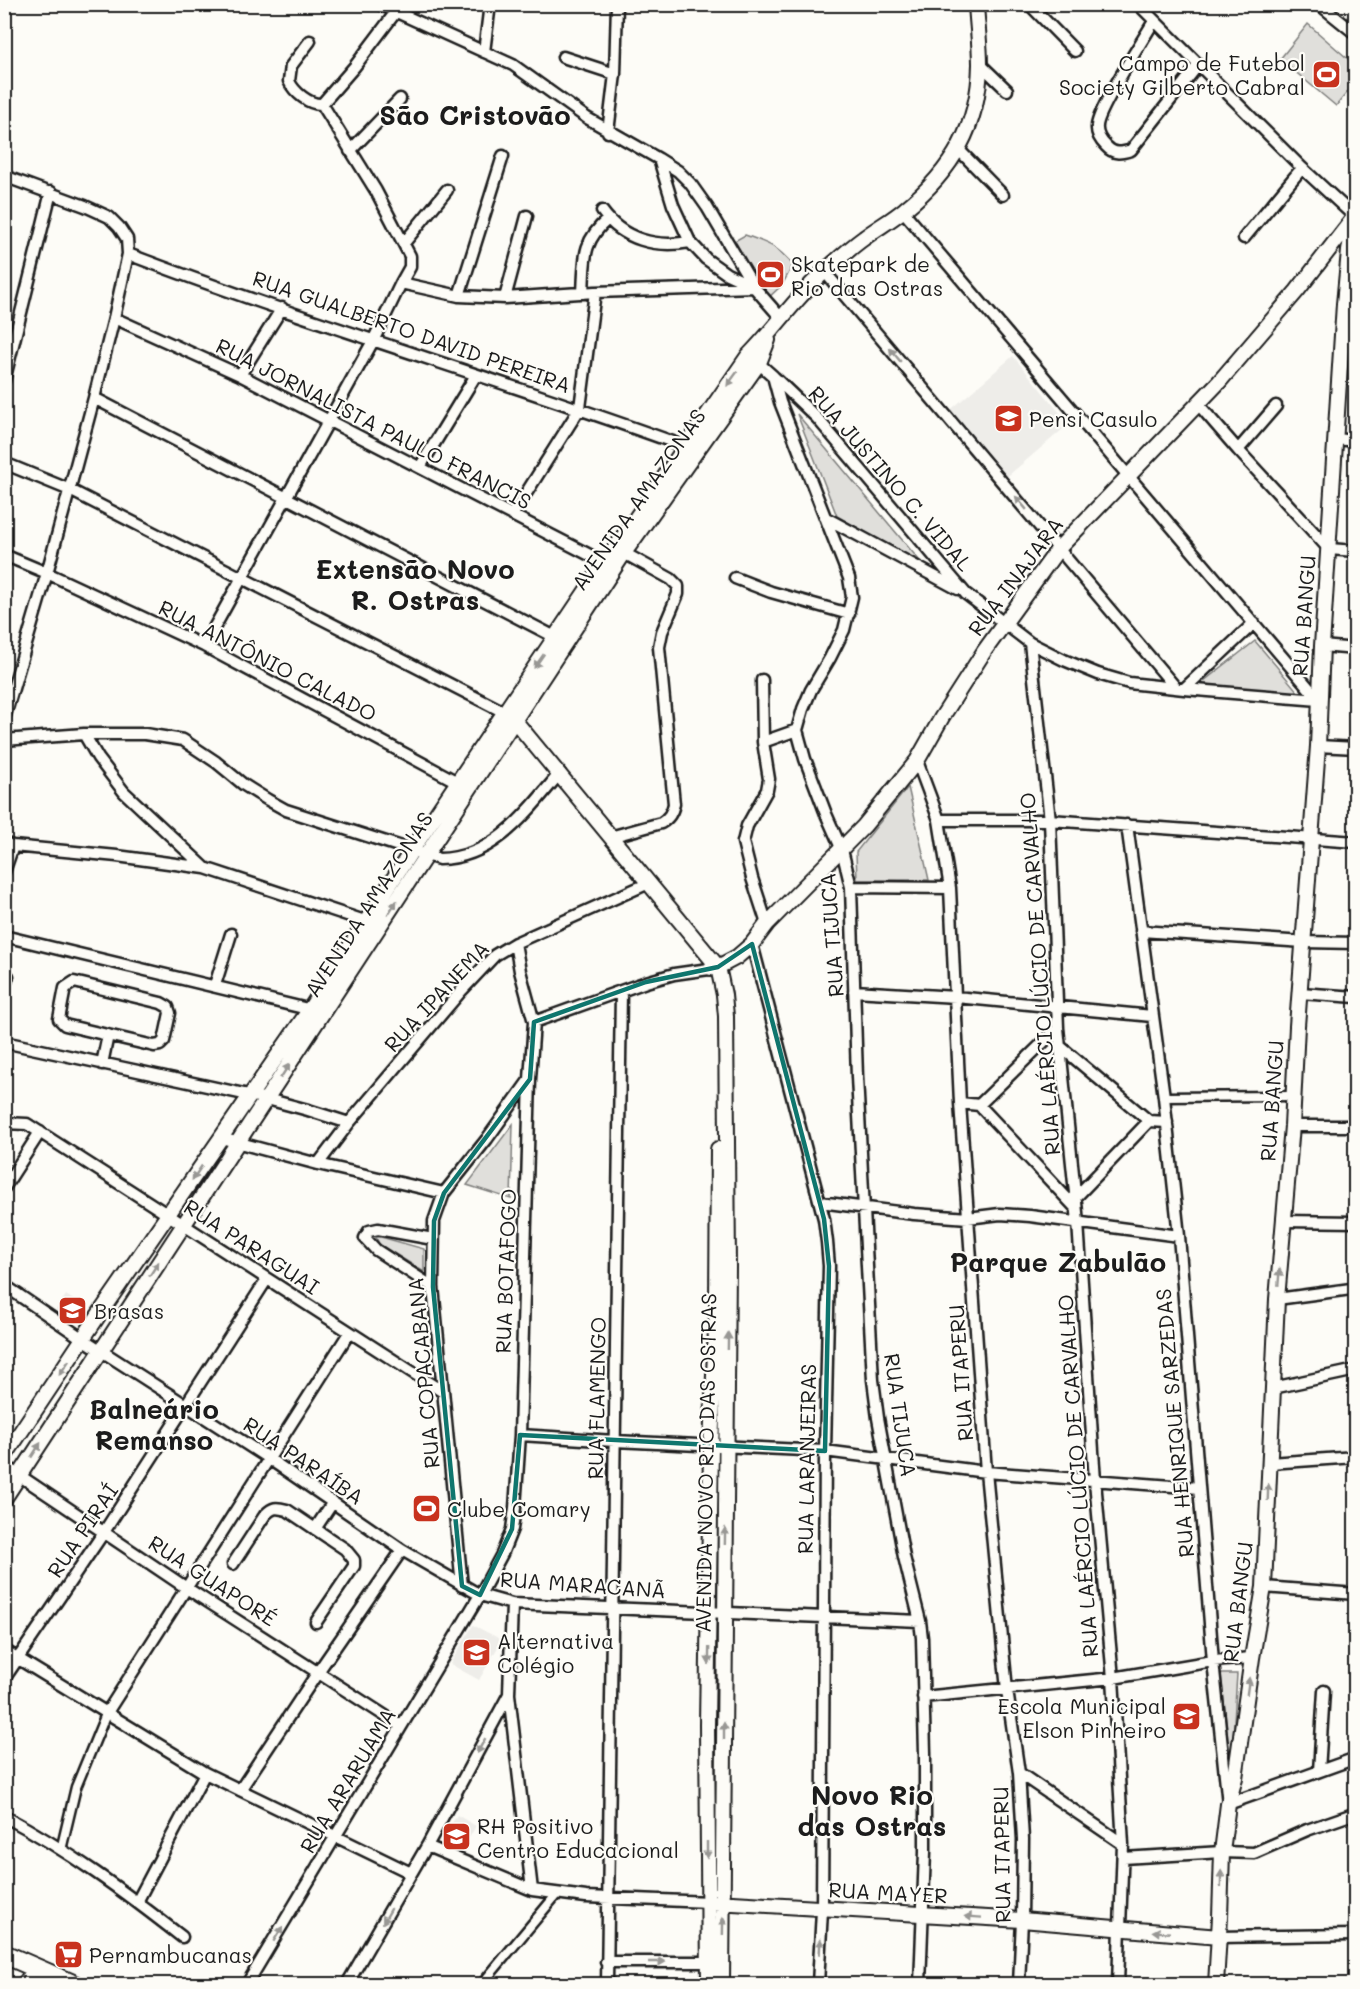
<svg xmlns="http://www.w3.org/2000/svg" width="1360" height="1989" viewBox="0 0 1360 1989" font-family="Mali,sans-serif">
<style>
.built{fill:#eeede9}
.park{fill:#e0dfdb;stroke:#7e7e7c;stroke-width:1.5}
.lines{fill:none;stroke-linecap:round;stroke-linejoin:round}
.pedestrian-casing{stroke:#1c1c1c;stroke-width:13}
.minor-casing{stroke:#1c1c1c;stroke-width:15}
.tertiary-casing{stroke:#1c1c1c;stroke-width:18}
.trunk-casing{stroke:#1c1c1c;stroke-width:22}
.pedestrian{stroke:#fdfcf7;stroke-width:8}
.minor{stroke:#fdfcf7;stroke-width:10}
.tertiary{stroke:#fdfcf7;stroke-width:14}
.trunk{stroke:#fdfcf7;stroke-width:18}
.oneway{fill:#989794}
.marked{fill:none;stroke:#0f766e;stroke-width:4.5;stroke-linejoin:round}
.labels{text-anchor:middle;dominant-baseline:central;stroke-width:4.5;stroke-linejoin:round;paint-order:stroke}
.poi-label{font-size:21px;fill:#1c1c1c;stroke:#fdfcf7;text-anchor:start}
.street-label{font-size:21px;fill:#1c1c1c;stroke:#fdfcf7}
.district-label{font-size:27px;font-weight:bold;fill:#1c1c1c;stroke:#fdfcf7}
</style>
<rect width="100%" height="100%" fill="#fdfcf7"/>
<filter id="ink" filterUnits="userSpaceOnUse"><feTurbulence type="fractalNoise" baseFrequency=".0167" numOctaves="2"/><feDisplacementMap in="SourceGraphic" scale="12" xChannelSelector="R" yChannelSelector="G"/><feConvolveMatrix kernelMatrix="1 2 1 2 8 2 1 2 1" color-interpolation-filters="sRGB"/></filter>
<g filter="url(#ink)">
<path class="built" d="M1013 356 1069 424 1003 480 947 413Z
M66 1295 89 1310 80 1325 56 1310Z
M473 1625 502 1640 479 1680 450 1664Z
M457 1815 476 1826 458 1857 437 1847Z"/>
<path class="park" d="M1308 24 1355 65V83L1336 106 1280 59Z
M745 235C769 244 776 245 793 265L782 285 768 298 731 243Z
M797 414 924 566 837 516Z
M1255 641 1299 693 1199 685Z
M908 787 929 880H857L856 852Z
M513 1124 511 1199 467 1185Z
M376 1237H381L424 1249V1272L379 1244Z
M1221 1674H1237L1231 1768Z"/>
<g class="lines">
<defs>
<path id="pedestrian" d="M1164 1097 1293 1096
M61 1850 76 1787 106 1714
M482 1984 557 1894"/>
<path id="minor" d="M379 4 513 65 587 118 659 159 678 171 690 183 707 207 754 287 781 318
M1029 4 1075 51
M1138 4 1302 168 1355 217
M1319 4 1356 34
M1154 21C1143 40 1098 109 1097 126 1096 135 1101 141 1106 146 1114 155 1122 153 1131 150L1199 64
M310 41 291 66 289 81C294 92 309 105 322 104L355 66 395 13
M484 52 490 4
M563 57 615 74
M980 64 1007 90
M322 104 376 191 410 256V267L401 283 459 296 505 298 595 292 754 287
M608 132 615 74 617 4
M959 150 1003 195
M350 151 400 99
M659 159 673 205 690 242 706 259 727 274 751 285
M4 176 85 206 109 217 119 227 127 239 128 254 114 318 94 398 47 573 4 719
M602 211C623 240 656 248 690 242
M903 211 1319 700
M1244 238 1302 168
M404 243 447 190
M128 254C311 324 500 379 684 446
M824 271 1176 688
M583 293C585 261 581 242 608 219
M459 296 503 156
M505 298 527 216
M114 318 240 375 611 566
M755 360 773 376 780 402 849 578 852 597 844 630 830 658 811 690 803 709 797 730 805 759 826 814 842 850 851 887 857 1077 873 1380 878 1418 904 1557 920 1621 922 1638 925 1753V1852L920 1984
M240 375 282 308
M774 377 817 418 966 594 1030 643 1064 660 1098 674 1129 683 1184 689 1319 700
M4 381 51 192
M94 398 555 637
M1199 405 1238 450 1329 549 1356 551
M1336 439 1356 441
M1238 450 1276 406
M4 463 70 490 504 712
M420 467 476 375
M513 514 580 408 595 292
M826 518 958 589
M4 555 47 573 204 646 463 785
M735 578 771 592 849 614
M1030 643 1050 820 1058 1028 1078 1222 1095 1481 1113 1678 1123 1844 1118 1984
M204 646 373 341 401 283
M1322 646 1356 649
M762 680 763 742 769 779 767 790 747 826 743 842 752 878 767 924
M1184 689 1254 623
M84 734 98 758 124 792 204 867
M4 740 84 734H145L183 740 216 762 244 785 268 800 286 810 439 859C495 858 527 812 560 773
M763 742 797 730
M1318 746 1356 748
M917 761 939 820 950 888 960 1103 986 1472 1007 1690 1019 1773 1023 1839 1022 1920 1019 1984
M939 820H1050L1356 842
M1127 825 1164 1097 1179 1236 1213 1661 1228 1804 1356 1758
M610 837 661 823C669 818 672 813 674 804L659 647 662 632 678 594V586L671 579 624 553
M4 843 13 846 117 856 205 868 371 923
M4 872 13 846
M851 887 950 888
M1141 931 1304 942 1356 943
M4 936 316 1011
M752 944 824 1219 827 1242 829 1266 825 1451 822 1910 818 1984
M74 982 161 1003 168 1007 170 1013 164 1041 160 1045 154 1046 65 1025 59 1019 65 988Z
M215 985 231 934
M4 988 8 976
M854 991 956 997 1152 1016
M1300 993 1356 997
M534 1022 646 982 674 974 709 969
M4 1042 267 1099 308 1110 349 1123
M1061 1047 1149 1121 1167 1122
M102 1064 108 1035
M960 1103 979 1105 1075 1207
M979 1105 1058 1028
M4 1123 27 1124 443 1392
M1292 1126H1356
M221 1138 318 1164 444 1193
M318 1164 349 1123 462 990 495 955 515 943 649 883
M4 1188 40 1132
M1076 1197 1149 1121
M820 1202 914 1214 968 1218 1000 1214 1030 1216 1179 1236
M1284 1221 1356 1222
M433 1239 378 1229 369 1231 365 1238 376 1250 433 1287
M4 1285 83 1339 268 1458 402 1550 480 1595 512 1604 920 1621
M1277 1299 1351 1289
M1273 1388 1356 1370
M520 1435 615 1441 825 1451 986 1472 1199 1488
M1269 1463 1356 1457
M4 1465 185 1587 401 1726
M315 1529 333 1502
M233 1564 265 1515C273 1507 276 1507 287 1510L345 1549 354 1560V1566L316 1622
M462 1586 433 1287 434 1221 444 1193 487 1139 530 1079
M1264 1587 1356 1594
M512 1604 509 1694 532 1890
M4 1650 205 1773 411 1873
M4 1679 104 1532 267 1279
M923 1697 1113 1678 1213 1661 1252 1658
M106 1714 349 1333
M1319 1771 1324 1691
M1019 1773 1123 1844
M240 1790 318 1672 402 1550
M4 1816C68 1850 126 1893 182 1937
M427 1846 532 1890 586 1897 709 1902
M1123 1858 1222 1852 1254 1853 1307 1830 1356 1813
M137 1902 205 1773
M1219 1937 1356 1935
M606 1962H709
M247 1984 480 1595 502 1554 512 1529 515 1508 520 1435 530 1079 534 1022 520 971 515 943
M347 1984 427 1846 509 1694
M607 1984 621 991"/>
<path id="tertiary" d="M508 715 515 721 718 967 724 995 726 1016 728 1267 722 1984
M711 968 718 967 737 957 752 944 767 924 864 826 917 761 942 717 985 650 1059 548 1219 382 1297 291 1352 220
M4 1457 102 1310 310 1009 412 850 605 563 748 356C775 329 796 297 825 271 837 260 850 248 864 238 877 228 892 220 905 209 952 171 979 126 980 64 980 44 977 24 976 4
M4 1499 624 553 759 363 768 340
M716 1902 1022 1920 1219 1937
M24 1984 28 1979
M709 1984 707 1725 711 1446 717 1304 718 1149
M1216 1984 1220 1917 1222 1852 1228 1804 1235 1778 1252 1658 1264 1587 1277 1299 1292 1126 1297 1026 1318 746 1322 646 1344 304 1349 251 1355 217"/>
<path id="trunk" d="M4 1954 73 1984"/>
</defs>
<use href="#pedestrian" class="pedestrian-casing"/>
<use href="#minor" class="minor-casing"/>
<use href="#tertiary" class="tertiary-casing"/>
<use href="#trunk" class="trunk-casing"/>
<use href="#pedestrian" class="pedestrian"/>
<use href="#minor" class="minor"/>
<use href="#tertiary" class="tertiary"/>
<use href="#trunk" class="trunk"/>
</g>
<defs><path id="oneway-solid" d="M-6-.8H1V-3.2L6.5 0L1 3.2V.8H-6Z" transform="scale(1.5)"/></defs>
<g class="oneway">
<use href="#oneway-solid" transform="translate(895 355) rotate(-130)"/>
<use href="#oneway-solid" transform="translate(732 379) rotate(126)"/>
<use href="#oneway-solid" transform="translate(1021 503) rotate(-130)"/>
<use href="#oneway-solid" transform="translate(539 661) rotate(125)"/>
<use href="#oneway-solid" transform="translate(392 908) rotate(-57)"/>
<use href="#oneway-solid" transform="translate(285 1071) rotate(-57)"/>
<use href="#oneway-solid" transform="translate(197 1173) rotate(124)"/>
<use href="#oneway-solid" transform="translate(154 1269) rotate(-57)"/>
<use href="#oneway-solid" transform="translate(1279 1277) rotate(-85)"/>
<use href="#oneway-solid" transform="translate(728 1341) rotate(-89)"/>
<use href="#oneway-solid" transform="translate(64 1368) rotate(124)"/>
<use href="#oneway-solid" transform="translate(36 1450) rotate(-57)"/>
<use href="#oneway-solid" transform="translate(1268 1492) rotate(-88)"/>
<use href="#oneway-solid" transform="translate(725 1536) rotate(-89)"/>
<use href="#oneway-solid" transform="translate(709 1656) rotate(91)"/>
<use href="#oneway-solid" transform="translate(1248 1686) rotate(-82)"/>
<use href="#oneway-solid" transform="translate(724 1731) rotate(-90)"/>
<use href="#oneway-solid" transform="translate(481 1746) rotate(119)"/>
<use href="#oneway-solid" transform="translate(707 1850) rotate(90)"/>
<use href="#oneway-solid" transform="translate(1221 1879) rotate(-89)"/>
<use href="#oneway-solid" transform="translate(387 1916) rotate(120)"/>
<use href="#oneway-solid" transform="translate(973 1917) rotate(-176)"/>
<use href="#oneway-solid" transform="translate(723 1926) rotate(-89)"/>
<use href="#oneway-solid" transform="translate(1161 1932) rotate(-175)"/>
<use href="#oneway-solid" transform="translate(278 1934) rotate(-59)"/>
<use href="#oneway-solid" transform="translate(820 1947) rotate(-87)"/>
<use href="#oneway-solid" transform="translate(657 1962)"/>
</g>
</g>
<path class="marked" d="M752 944 824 1219 829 1266 825 1451 520 1435 512 1529 480 1595 462 1586 433 1287 434 1221 444 1193 530 1079 534 1022 646 982 718 967Z"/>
<defs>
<symbol id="stadium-square" viewBox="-11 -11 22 22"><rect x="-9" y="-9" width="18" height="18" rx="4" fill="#c8321e" stroke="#fdfcf7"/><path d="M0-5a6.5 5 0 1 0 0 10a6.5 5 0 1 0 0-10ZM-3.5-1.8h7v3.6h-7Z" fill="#fff"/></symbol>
<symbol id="school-square" viewBox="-11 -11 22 22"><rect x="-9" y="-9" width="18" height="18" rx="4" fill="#c8321e" stroke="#fdfcf7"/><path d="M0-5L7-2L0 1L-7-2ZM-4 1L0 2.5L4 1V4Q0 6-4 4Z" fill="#fff"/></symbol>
<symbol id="supermarket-square" viewBox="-11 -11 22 22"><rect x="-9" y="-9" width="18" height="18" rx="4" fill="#c8321e" stroke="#fdfcf7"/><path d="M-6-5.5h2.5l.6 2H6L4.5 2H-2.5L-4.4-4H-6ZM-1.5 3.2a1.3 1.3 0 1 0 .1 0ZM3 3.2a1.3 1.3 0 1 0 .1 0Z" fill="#fff"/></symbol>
</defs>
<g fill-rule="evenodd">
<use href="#stadium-square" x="1310" y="58" width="33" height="33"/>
<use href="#stadium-square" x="754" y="258" width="33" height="33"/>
<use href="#school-square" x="992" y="402" width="33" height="33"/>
<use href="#school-square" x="56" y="1294" width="33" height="33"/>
<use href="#stadium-square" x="410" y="1492" width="33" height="33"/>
<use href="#school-square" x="460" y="1636" width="33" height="33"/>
<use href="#school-square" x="1170" y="1700" width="33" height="33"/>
<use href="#school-square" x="440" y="1820" width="33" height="33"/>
<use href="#supermarket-square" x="52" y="1938" width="33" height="33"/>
</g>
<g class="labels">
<g class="poi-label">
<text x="1305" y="62" text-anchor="end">Campo de Futebol<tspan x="1305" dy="24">Society Gilberto Cabral</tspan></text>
<text x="791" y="263">Skatepark de<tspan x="791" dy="24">Rio das Ostras</tspan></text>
<text x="1029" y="418">Pensi Casulo</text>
<text x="94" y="1310">Brasas</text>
<text x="447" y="1508">Clube Comary</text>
<text x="497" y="1640">Alternativa<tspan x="497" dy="24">Colégio</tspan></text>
<text x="1166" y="1705" text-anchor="end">Escola Municipal<tspan x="1166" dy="24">Elson Pinheiro</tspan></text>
<text x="477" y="1825">RH Positivo<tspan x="477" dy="24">Centro Educacional</tspan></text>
<text x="89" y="1954">Pernambucanas</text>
</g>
<g class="street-label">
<text transform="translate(412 331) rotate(19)">RUA GUALBERTO DAVID PEREIRA</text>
<text transform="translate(374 423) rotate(27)">RUA JORNALISTA PAULO FRANCIS</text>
<text transform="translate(891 478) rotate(49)">RUA JUSTINO C. VIDAL</text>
<text transform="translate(638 499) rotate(-55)">AVENIDA AMAZONAS</text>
<text transform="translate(1015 576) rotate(-53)">RUA INAJARA</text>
<text transform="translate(1303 616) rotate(-86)">RUA BANGU</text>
<text transform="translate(268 660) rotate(27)">RUA ANTÔNIO CALADO</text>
<text transform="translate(368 904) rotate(-57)">AVENIDA AMAZONAS</text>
<text transform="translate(831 935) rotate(-94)">RUA TIJUCA</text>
<text transform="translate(1039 974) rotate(-94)">RUA LAÉRCIO LÚCIO DE CARVALHO</text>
<text transform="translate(436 996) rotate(-47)">RUA IPANEMA</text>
<text transform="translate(1271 1101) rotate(-86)">RUA BANGU</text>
<text transform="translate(252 1246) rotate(33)">RUA PARAGUAI</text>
<text transform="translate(505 1271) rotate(-88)">RUA BOTAFOGO</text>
<text transform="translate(423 1373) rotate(-95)">RUA COPACABANA</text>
<text transform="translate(960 1373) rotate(-94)">RUA ITAPERU</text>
<text transform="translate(596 1398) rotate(-89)">RUA FLAMENGO</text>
<text transform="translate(901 1415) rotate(82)">RUA TIJUCA</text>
<text transform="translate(1174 1423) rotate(-95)">RUA HENRIQUE SARZEDAS</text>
<text transform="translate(806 1459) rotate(-89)">RUA LARANJEIRAS</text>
<text transform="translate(304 1460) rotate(34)">RUA PARAÍBA</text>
<text transform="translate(705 1463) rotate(-89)">AVENIDA NOVO RIO DAS OSTRAS</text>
<text transform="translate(1077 1476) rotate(-94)">RUA LAÉRCIO LÚCIO DE CARVALHO</text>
<text transform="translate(82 1530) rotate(-56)">RUA PIRAÍ</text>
<text transform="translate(213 1580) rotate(33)">RUA GUAPORÉ</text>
<text transform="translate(583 1584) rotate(4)">RUA MARACANÃ</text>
<text transform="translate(1237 1602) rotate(-83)">RUA BANGU</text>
<text transform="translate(347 1780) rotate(-59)">RUA ARARUAMA</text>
<text transform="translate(1001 1855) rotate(-91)">RUA ITAPERU</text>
<text transform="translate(888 1892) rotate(3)">RUA MAYER</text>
</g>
<g class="district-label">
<text x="475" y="114">São Cristovão</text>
<text x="415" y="568">Extensão Novo<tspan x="415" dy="31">R. Ostras</tspan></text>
<text x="1058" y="1261">Parque Zabulão</text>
<text x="154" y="1408">Balneário<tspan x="154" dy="31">Remanso</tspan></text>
<text x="872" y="1794">Novo Rio<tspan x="872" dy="31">das Ostras</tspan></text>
</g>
</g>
<rect width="1360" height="1989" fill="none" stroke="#fdfcf7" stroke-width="24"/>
<rect x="12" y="12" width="1336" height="1965" fill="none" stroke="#1c1c1c" stroke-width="2" filter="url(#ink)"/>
</svg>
